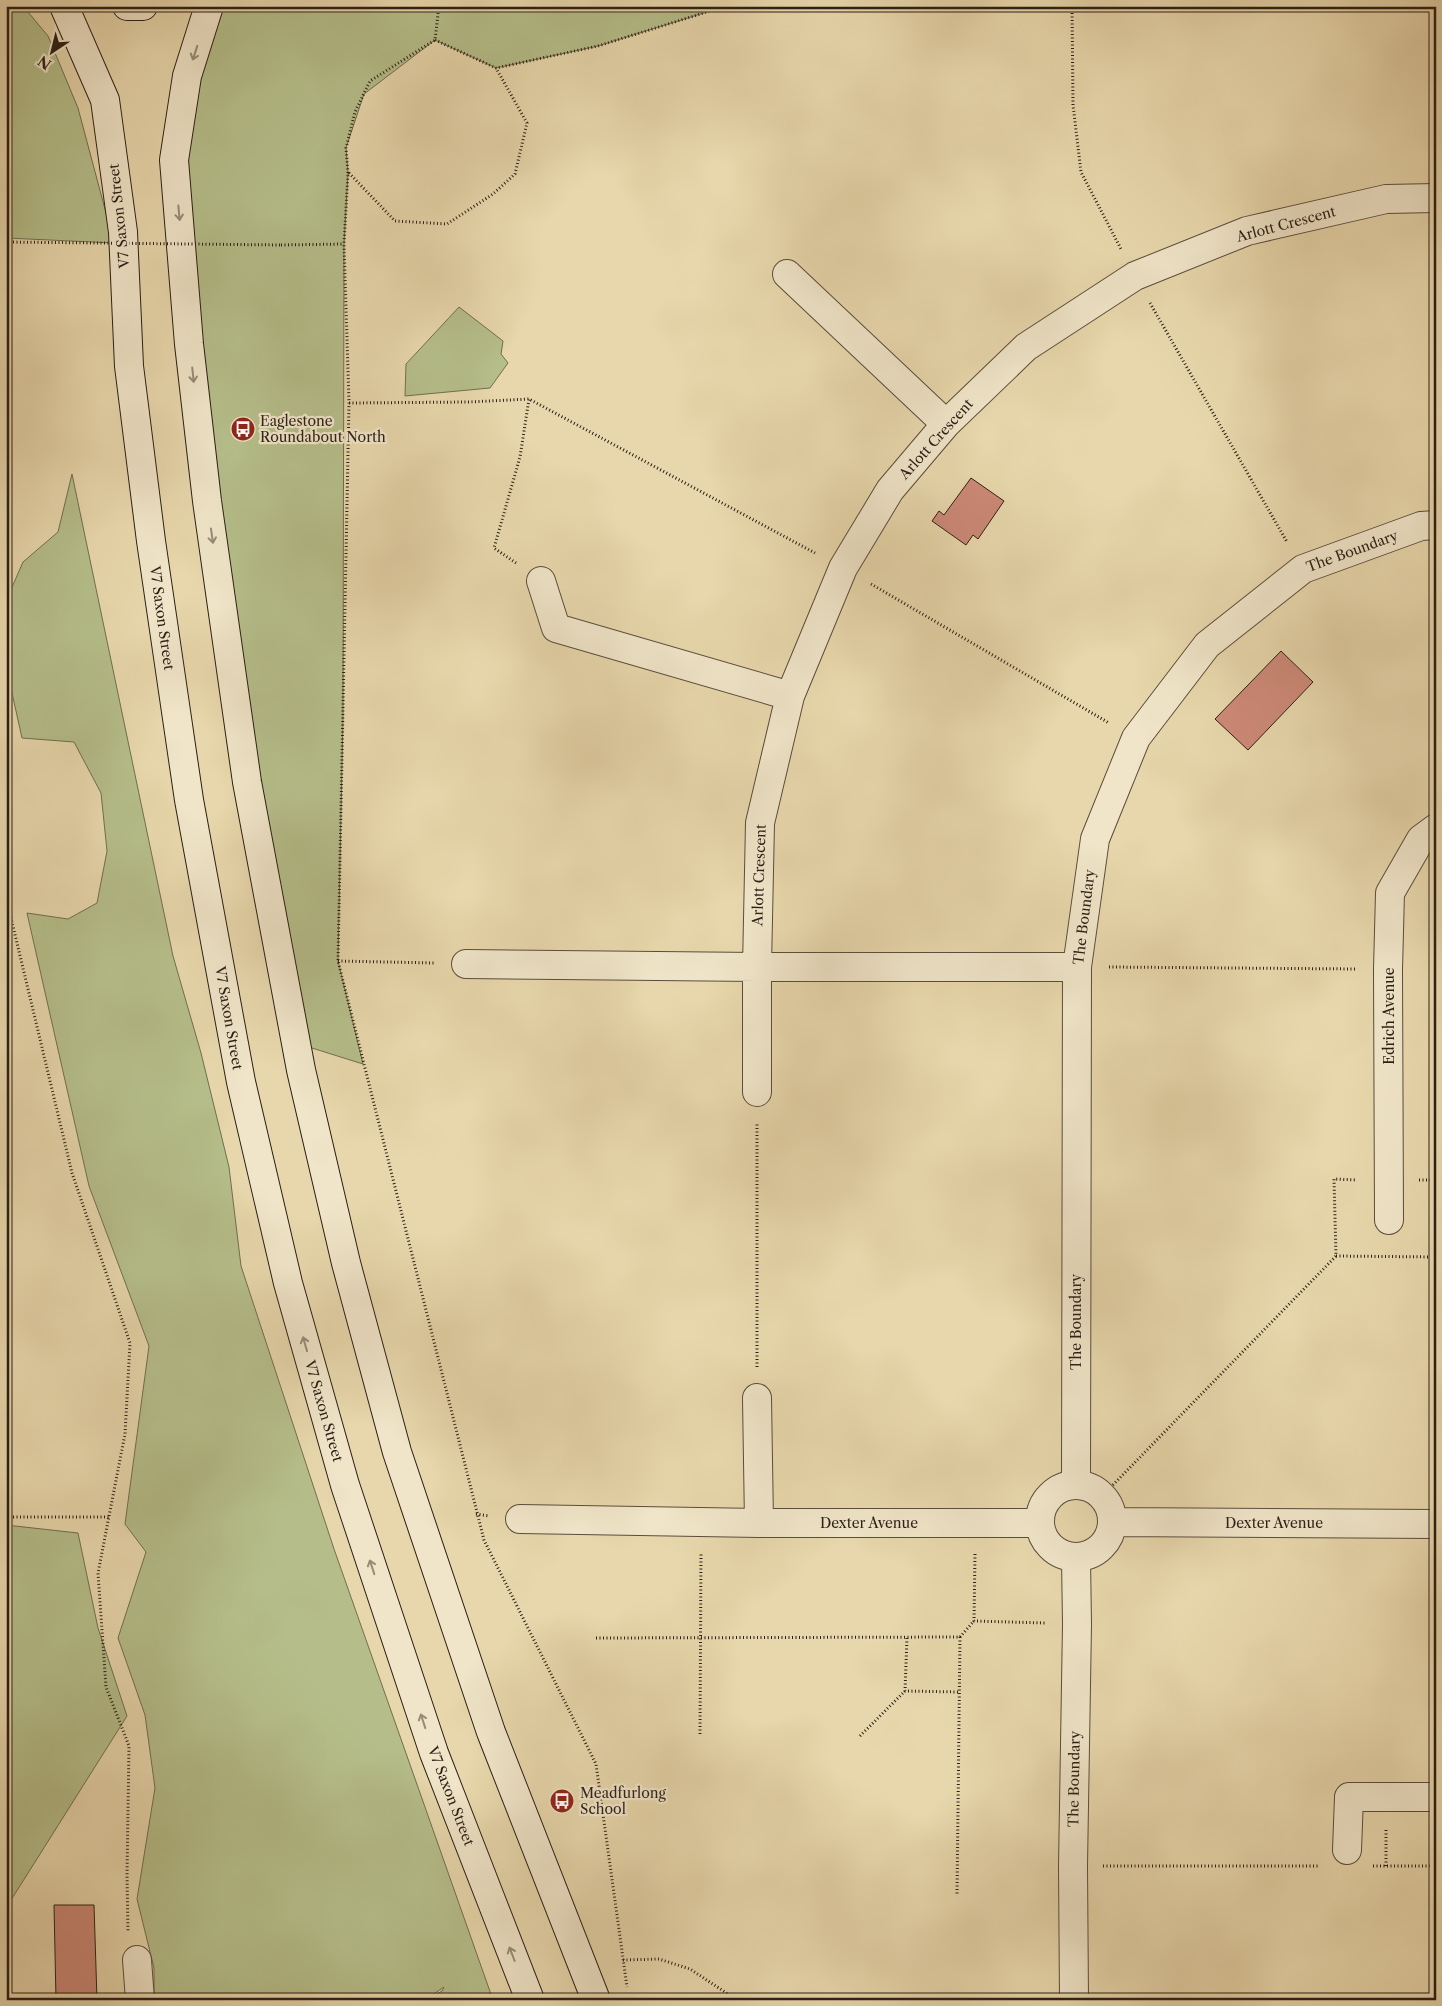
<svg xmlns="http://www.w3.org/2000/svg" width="1442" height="2006" viewBox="0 0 1442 2006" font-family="'Libre Caslon Text',serif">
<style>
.green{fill:#b5be8a;stroke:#706e50}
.building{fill:#cd8978;stroke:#2a1f16}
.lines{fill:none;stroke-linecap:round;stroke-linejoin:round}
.street-casing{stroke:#5a4d3c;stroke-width:30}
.secondary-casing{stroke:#2a1f16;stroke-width:30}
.path{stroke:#2a1f16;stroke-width:3;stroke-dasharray:1 2.5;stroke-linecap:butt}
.street{stroke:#f0e5c9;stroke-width:28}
.secondary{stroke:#f0e5c9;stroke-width:28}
.path-bridge{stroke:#2a1f16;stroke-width:3;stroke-dasharray:1 2.5;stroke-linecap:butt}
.oneway{stroke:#978c78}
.labels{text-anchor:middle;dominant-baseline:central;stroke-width:4.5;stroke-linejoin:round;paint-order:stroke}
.street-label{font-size:14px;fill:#2a1f16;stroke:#f0e5c9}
.poi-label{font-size:14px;fill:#2a1f16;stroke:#f0e5c9;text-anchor:start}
</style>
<rect width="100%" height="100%" fill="#e8d7ac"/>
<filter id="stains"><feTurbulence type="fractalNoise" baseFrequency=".004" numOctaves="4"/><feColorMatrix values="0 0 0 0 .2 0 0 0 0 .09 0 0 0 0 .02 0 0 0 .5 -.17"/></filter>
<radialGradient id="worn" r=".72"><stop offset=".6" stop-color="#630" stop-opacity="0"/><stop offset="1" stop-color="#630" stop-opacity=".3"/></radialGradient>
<path class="green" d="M6 6H23L48 36 78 108 114 243 6 238Z
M209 6H744L710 11 598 46 496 68 435 40 364 94 346 148 348 173 344 244 343 716 338 961 363 1064 296 1043 243 755 174 160Z
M459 307 503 341 501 354 508 363 490 388 405 396 406 364Z
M72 474 173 956 201 1053 229 1167 241 1266 334 1549 493 2000H427L442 1991 444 1987 425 2000H154V1968L137 1899 155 1788 145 1715 118 1638 146 1552 125 1524 149 1346 89 1186 27 913 68 919 97 903 107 851 101 793 74 742 22 738 10 684 6 657V601L23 562 58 532Z
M6 1525 78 1533 98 1628 127 1716 6 1908Z"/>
<path class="building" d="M971 478 1004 501 978 539 973 535 966 545 932 521 939 511 944 515Z
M1281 651 1313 682 1248 750 1215 719Z
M54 1905H94L97 2000H56Z"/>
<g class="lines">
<defs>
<path id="street" d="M787 274 946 424
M541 581 556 628 790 696
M466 964 757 967H1077
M757 1092V967L760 823 790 696 843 568 890 490 946 424 1026 347 1135 276 1247 231 1386 199 1436 198
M1389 1220 1388 969 1390 893 1421 839 1436 828
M757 1398 759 1523
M1040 1521a36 36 0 1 1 72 0a36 36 0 1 1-72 0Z
M1076 1485 1077 967 1095 839 1136 738 1207 645 1303 569 1421 526 1436 525
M520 1519 759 1523H1040
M1113 1522 1436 1524
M1347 1850 1349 1797H1436
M137 1960 140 2000
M1074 2000 1073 1866 1077 1624 1076 1558"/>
<path id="secondary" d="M64 6 105 100 123 232 129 366 151 541 189 800 241 1082 288 1283 345 1485 434 1753 530 2000
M127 6H143
M209 6 187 76 174 160 189 344 207 501 247 782 301 1070 346 1263 397 1452 491 1732 596 2000"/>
</defs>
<use href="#street" class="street-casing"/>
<use href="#secondary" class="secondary-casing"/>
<path class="path" d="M439 6 435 40 370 81 355 112 346 148 348 173 344 244 349 403 338 961 484 1540 596 1764 627 1987
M1072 6 1073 105 1081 172 1121 249
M435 40 496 68 598 46 710 11 744 6
M349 173 395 221 447 224 493 194 515 174 527 123 496 68
M281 245 344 244
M1150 303 1287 542
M349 403 469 402 529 399 815 553
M516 563 494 548 520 457 529 399
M871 584 1109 723
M6 897 72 1173 130 1343 125 1434 98 1573 106 1687 129 1746 127 1875 128 1932
M338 961 435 963
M1109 967 1357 969
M1419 1180H1436
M1336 1256 1436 1257
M757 1367V1123
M1108 1490 1336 1256 1334 1179 1357 1180
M476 1514 489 1516
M6 1517H110
M975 1554 974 1621 1045 1623
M960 1637 974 1621
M596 1638 960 1637 957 1896
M907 1638 905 1691 959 1692
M700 1734 701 1552
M860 1736 905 1691
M1103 1866H1320
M1373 1866H1436
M1386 1866V1829
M623 1960 659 1959 690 1969 737 2000"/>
<use href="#street" class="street"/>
<use href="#secondary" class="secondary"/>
<path class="path-bridge" d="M6 242 281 245"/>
</g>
<defs><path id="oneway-shaft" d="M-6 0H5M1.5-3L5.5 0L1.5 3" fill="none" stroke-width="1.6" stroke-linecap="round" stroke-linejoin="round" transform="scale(1.25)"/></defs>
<g class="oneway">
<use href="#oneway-shaft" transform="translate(195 53) rotate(108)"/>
<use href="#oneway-shaft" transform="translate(179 213) rotate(85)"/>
<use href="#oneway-shaft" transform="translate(193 375) rotate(84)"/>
<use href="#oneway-shaft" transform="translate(212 536) rotate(82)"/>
<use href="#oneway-shaft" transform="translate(305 1344) rotate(-106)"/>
<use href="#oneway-shaft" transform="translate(372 1567) rotate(-108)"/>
<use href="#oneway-shaft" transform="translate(423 1721) rotate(-108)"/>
<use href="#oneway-shaft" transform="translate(512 1954) rotate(-111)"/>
</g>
<defs>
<symbol id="bus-disc" viewBox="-11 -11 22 22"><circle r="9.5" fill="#8f2418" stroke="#f0e5c9"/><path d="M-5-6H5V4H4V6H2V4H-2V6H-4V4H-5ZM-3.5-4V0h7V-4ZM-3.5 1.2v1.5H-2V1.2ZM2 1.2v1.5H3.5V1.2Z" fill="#fff"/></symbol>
</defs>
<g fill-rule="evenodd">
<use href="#bus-disc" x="229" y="415" width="28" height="28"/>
<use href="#bus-disc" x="548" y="1787" width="28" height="28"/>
</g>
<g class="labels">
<g class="street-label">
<text transform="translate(119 216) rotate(-96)">V7 Saxon Street</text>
<text transform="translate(1286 224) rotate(-15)">Arlott Crescent</text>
<text transform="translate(936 439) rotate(-48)">Arlott Crescent</text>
<text transform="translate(1352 551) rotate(-20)">The Boundary</text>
<text transform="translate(162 618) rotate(82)">V7 Saxon Street</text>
<text transform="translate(759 875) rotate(-88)">Arlott Crescent</text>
<text transform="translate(1084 917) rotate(-83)">The Boundary</text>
<text transform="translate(1389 1016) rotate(-90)">Edrich Avenue</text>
<text transform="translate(229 1018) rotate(80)">V7 Saxon Street</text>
<text transform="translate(1076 1322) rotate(-90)">The Boundary</text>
<text transform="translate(324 1411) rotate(74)">V7 Saxon Street</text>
<text x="869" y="1523">Dexter Avenue</text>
<text x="1274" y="1523">Dexter Avenue</text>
<text transform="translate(1074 1779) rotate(-89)">The Boundary</text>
<text transform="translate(451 1796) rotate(69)">V7 Saxon Street</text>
</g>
<g class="poi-label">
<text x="260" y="421">Eaglestone<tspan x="260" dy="16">Roundabout North</tspan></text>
<text x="580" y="1793">Meadfurlong<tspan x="580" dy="16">School</tspan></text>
</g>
</g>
<rect width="1442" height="2006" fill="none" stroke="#e8d7ac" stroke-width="25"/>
<rect x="8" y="8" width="1427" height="1991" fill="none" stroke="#2a1f16" stroke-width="2.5"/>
<rect x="12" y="12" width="1417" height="1981" fill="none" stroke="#2a1f16"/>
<g transform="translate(52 52) rotate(215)" stroke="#f0e5c9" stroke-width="4" paint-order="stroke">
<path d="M0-4L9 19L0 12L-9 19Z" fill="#2a1f16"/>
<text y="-8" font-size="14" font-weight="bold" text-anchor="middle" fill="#2a1f16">N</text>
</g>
<rect width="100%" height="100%" filter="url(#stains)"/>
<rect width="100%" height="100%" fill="url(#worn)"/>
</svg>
